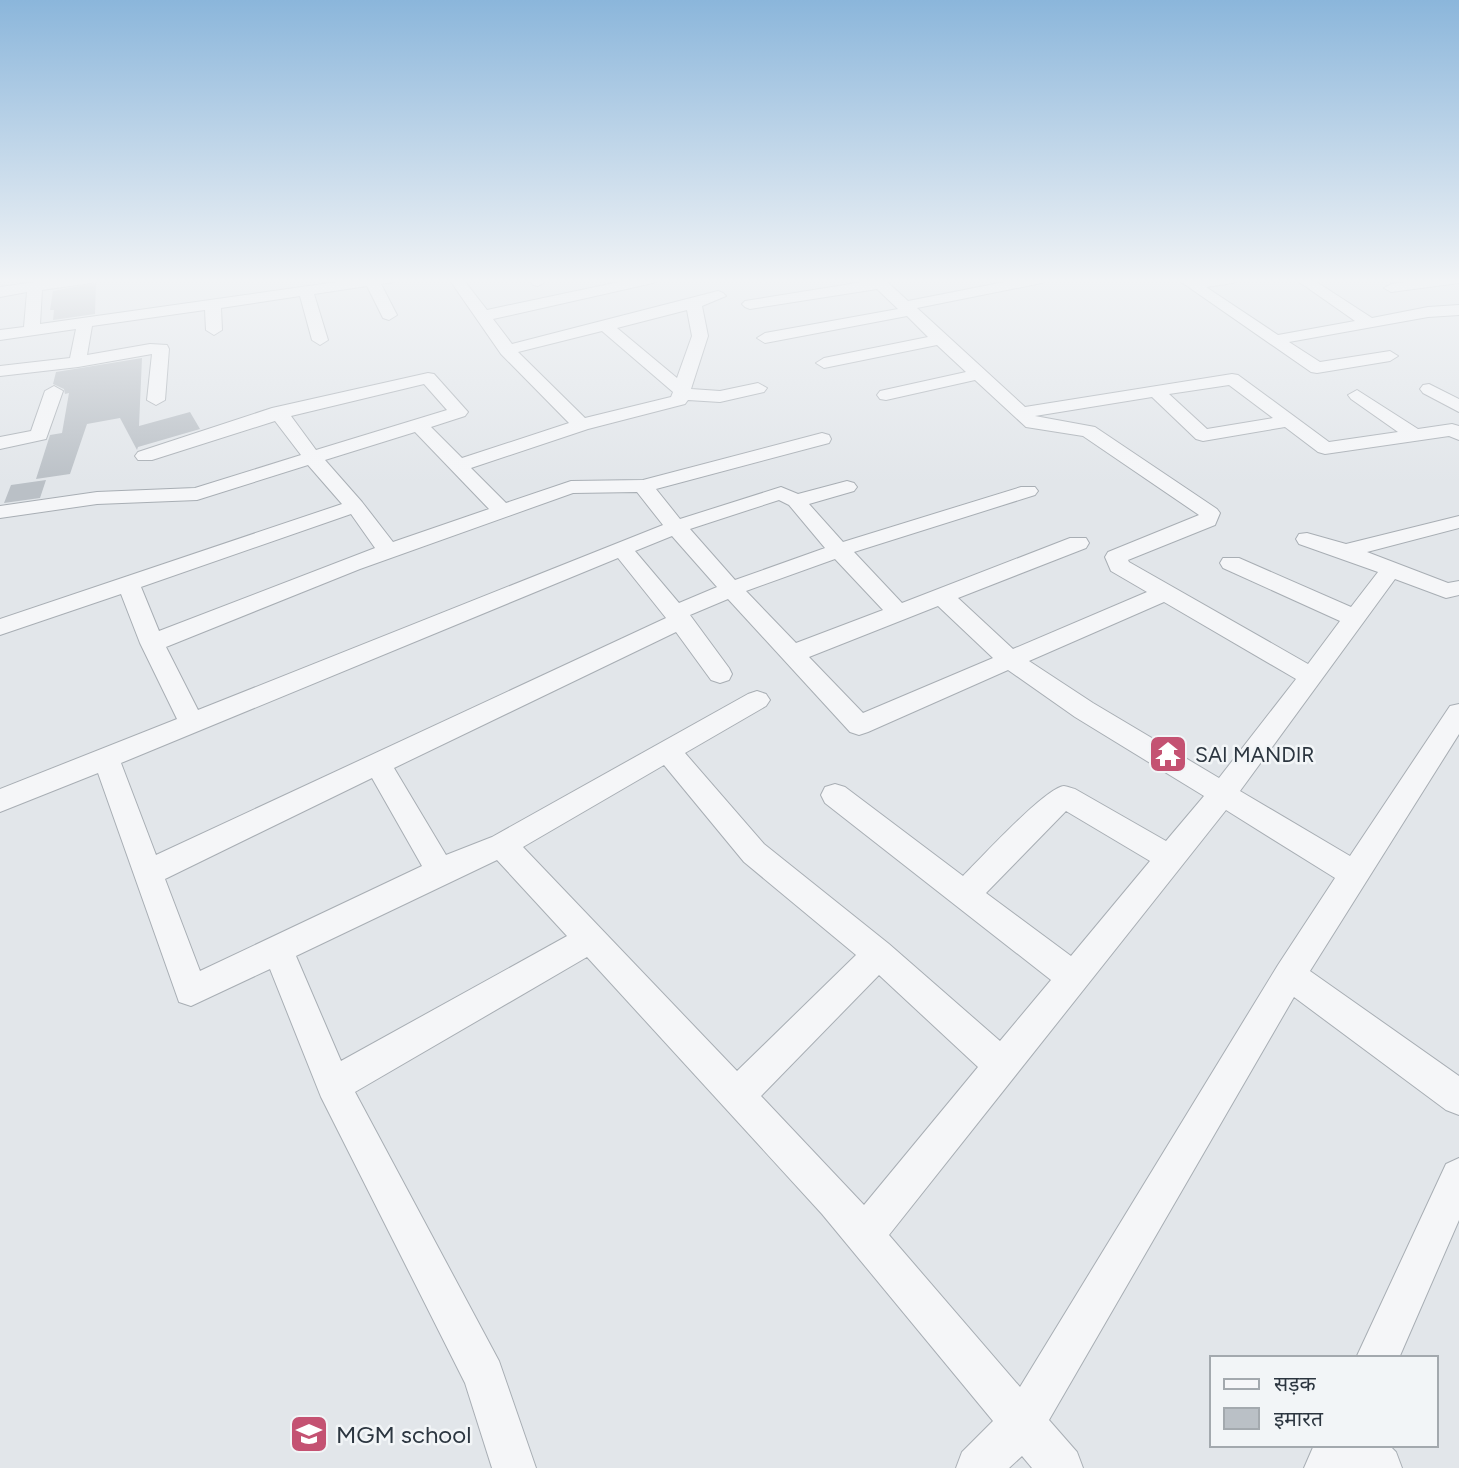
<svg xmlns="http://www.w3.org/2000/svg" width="1459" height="1468" viewBox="0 0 1459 1468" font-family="Figtree,'Noto Sans Devanagari',sans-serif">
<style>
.building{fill:#bac0c6}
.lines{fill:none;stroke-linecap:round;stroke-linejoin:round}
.minor-casing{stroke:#a8aeb4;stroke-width:2}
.minor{fill:#f5f6f8;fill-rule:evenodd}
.labels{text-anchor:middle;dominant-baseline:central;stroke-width:5;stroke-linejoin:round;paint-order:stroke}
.poi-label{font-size:21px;fill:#2c3640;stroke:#f2f5f7;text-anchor:start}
.near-poi-label{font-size:24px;fill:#2c3640;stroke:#f2f5f7;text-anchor:start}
</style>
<rect width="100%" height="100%" fill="#e2e6ea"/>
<path class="building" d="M96 283 95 314 53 320 54 310H50L53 291Z
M142 358 139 426 190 412 200 429 138 447 137 450 120 418 87 424 70 474 36 479 50 435 62 433 69 393 65 394 64 389 53 384 56 372Z
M46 480 40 498 4 503 11 485Z"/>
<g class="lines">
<defs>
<path id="minor" d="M56 279H98L91 283 42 290 40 324 358 279H395L393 282 381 284 397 315 389 320 383 318 367 286 314 294 328 340 320 345 312 340 300 296 221 308 222 330 214 335 206 330 205 310 92 326 87 355 150 344 167 345 169 349 165 400 156 405 147 400 152 354 78 367 0 376V366L70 358 76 329 0 340V330L24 327 27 292 0 297V287Z
M449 279H463L487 310 633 279H660L653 283 493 319 512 344 718 291 723 293 726 296 702 306 708 336 691 389 720 391 758 383 767 388 764 392 720 402 688 400 685 404 588 429 471 468 506 503 571 481 643 480 822 433 829 435 831 439 829 443 656 489 680 519 781 487 798 494 847 481 854 483 857 487 854 491 809 504 843 542 1021 487H1035L1038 491 1035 495 854 552 902 603 1070 538H1086L1089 543 1086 548 958 598 1013 649 1147 592 1111 571 1105 557 1108 552 1199 515 1083 436 1026 427 975 380 886 400 880 399 877 395 880 391 966 372 937 345 824 368 816 363 824 358 928 337 907 316 765 343 757 338 765 333 898 309 877 289 750 309 745 307 742 304 745 301 869 281 868 279H884L908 301 1020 279H1049L1042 283 917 308 1025 407 1232 374 1238 375 1329 442 1398 432 1351 399 1348 395 1357 390 1418 429 1452 424 1459 426V440L1449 436 1325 454 1318 452 1285 427 1203 441 1196 439 1152 397 1035 416 1095 427 1217 509 1220 513 1215 525 1128 560 1129 562 1308 664 1340 621 1223 568 1220 563 1223 558H1239L1351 607 1378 572 1299 544 1296 539 1299 534 1307 533 1346 544 1459 516V528L1367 552 1448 583 1459 581V595L1446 598 1395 579 1240 791 1350 856 1450 706 1459 704V734L1310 971 1459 1076V1115L1446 1110 1294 997 1049 1420 1077 1452 1083 1468H1032L1022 1456 1009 1468H956L962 1452 993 1421 822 1214 587 957 355 1092 499 1361 536 1468H492L465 1383 321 1097 270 969 191 1006 179 1002 98 773 0 812V789L177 719 140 643 121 594 0 635V619L342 504 308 465 197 500 97 504 0 518V506L97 492 195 488 301 455 275 421 152 460H138L135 456 138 452 272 408 428 373 434 374 468 412 465 416 431 427 462 458 569 423 501 354ZM687 310 692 336 677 378 617 328ZM602 331 673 392 671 397 585 418 518 352ZM424 384 447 410 316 450 291 416ZM1229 385 1273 418 1207 429 1169 394ZM415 432 489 509 393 542 362 502 325 460ZM637 492 663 525 198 710 166 647 360 569 573 493ZM779 500 789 505 825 548 735 580 690 529ZM351 514 375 548 159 631 141 587ZM672 536 717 587 679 603 635 551ZM618 558 666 618 156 855 121 763ZM835 559 883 610 796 643 746 591ZM728 599 850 732 859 735 868 732 1008 670 1075 717 1204 796 1166 841 1075 789C1074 789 1066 786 1064 786 1046 787 979 860 963 876L845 787 835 784 825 787 821 795 825 803 1051 980 1000 1041 889 944 764 844 685 753 766 706 770 700 766 694 757 691 748 694 492 837 446 855 394 768 676 632 711 680 720 683 729 680 732 674 729 668 690 615ZM1164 602 1296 679 1219 778 1093 703 1029 661ZM938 606 993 658 863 713 809 657ZM664 765 744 862 856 955 737 1071 523 847ZM372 778 422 866 200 971 165 879ZM1226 810 1335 878 1278 965 1020 1387 889 1235ZM1066 811 1150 861 1071 956 986 893ZM497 860 567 936 341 1061 296 956ZM879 975 978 1067 864 1205 761 1096Z
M529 279H543L545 282 538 286 533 285Z
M1177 279H1240L1233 283 1206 287 1278 335 1355 321 1295 279H1312L1372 318 1428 307 1459 305V315L1428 317 1289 342 1320 362 1390 351 1398 356 1390 361 1317 373 1311 372Z
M1425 279H1459V283L1391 292 1384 288 1391 284Z
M1429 384 1459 399V412L1423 393 1420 389 1423 385Z
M54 386 63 391 46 439 0 449V437L31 431 45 391Z
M1459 1158V1220L1399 1358H1356L1446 1164Z
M1314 1445H1389L1396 1452 1402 1468H1304Z"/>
</defs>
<use href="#minor" class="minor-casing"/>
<use href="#minor" class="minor"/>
</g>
<linearGradient id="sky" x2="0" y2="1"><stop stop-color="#8bb6db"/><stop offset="0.58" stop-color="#f2f4f6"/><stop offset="1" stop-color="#f2f4f6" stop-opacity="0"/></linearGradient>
<rect width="1459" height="484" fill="url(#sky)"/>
<defs>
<symbol id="temple-square" viewBox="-11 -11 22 22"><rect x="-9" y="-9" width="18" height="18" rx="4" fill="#c45272" stroke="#f2f5f7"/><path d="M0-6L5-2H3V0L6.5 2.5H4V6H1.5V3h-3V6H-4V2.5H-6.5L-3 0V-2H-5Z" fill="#fff"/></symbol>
<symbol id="school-square" viewBox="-11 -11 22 22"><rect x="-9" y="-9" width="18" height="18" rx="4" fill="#c45272" stroke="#f2f5f7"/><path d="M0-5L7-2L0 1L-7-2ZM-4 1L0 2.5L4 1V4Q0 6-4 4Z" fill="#fff"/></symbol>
</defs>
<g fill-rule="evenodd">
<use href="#temple-square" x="1146" y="732" width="44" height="44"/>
<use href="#school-square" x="287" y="1412" width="44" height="44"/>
</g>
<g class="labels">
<g class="poi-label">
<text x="1195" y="754">SAI MANDIR</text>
</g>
<g class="near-poi-label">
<text x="336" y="1434">MGM school</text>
</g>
</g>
<rect x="1210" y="1356" width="228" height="91" fill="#f2f5f7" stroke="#a3a9ae" stroke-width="2"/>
<rect x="1224" y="1379" width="35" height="10" fill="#f5f6f8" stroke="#a3a9ae" stroke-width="2"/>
<text x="1274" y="1391" font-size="21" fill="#2c3640">सड़क</text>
<rect x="1224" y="1408" width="35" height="21" fill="#bac0c6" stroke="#a3a9ae" stroke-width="2"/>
<text x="1274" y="1426" font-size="21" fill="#2c3640">इमारत</text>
</svg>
